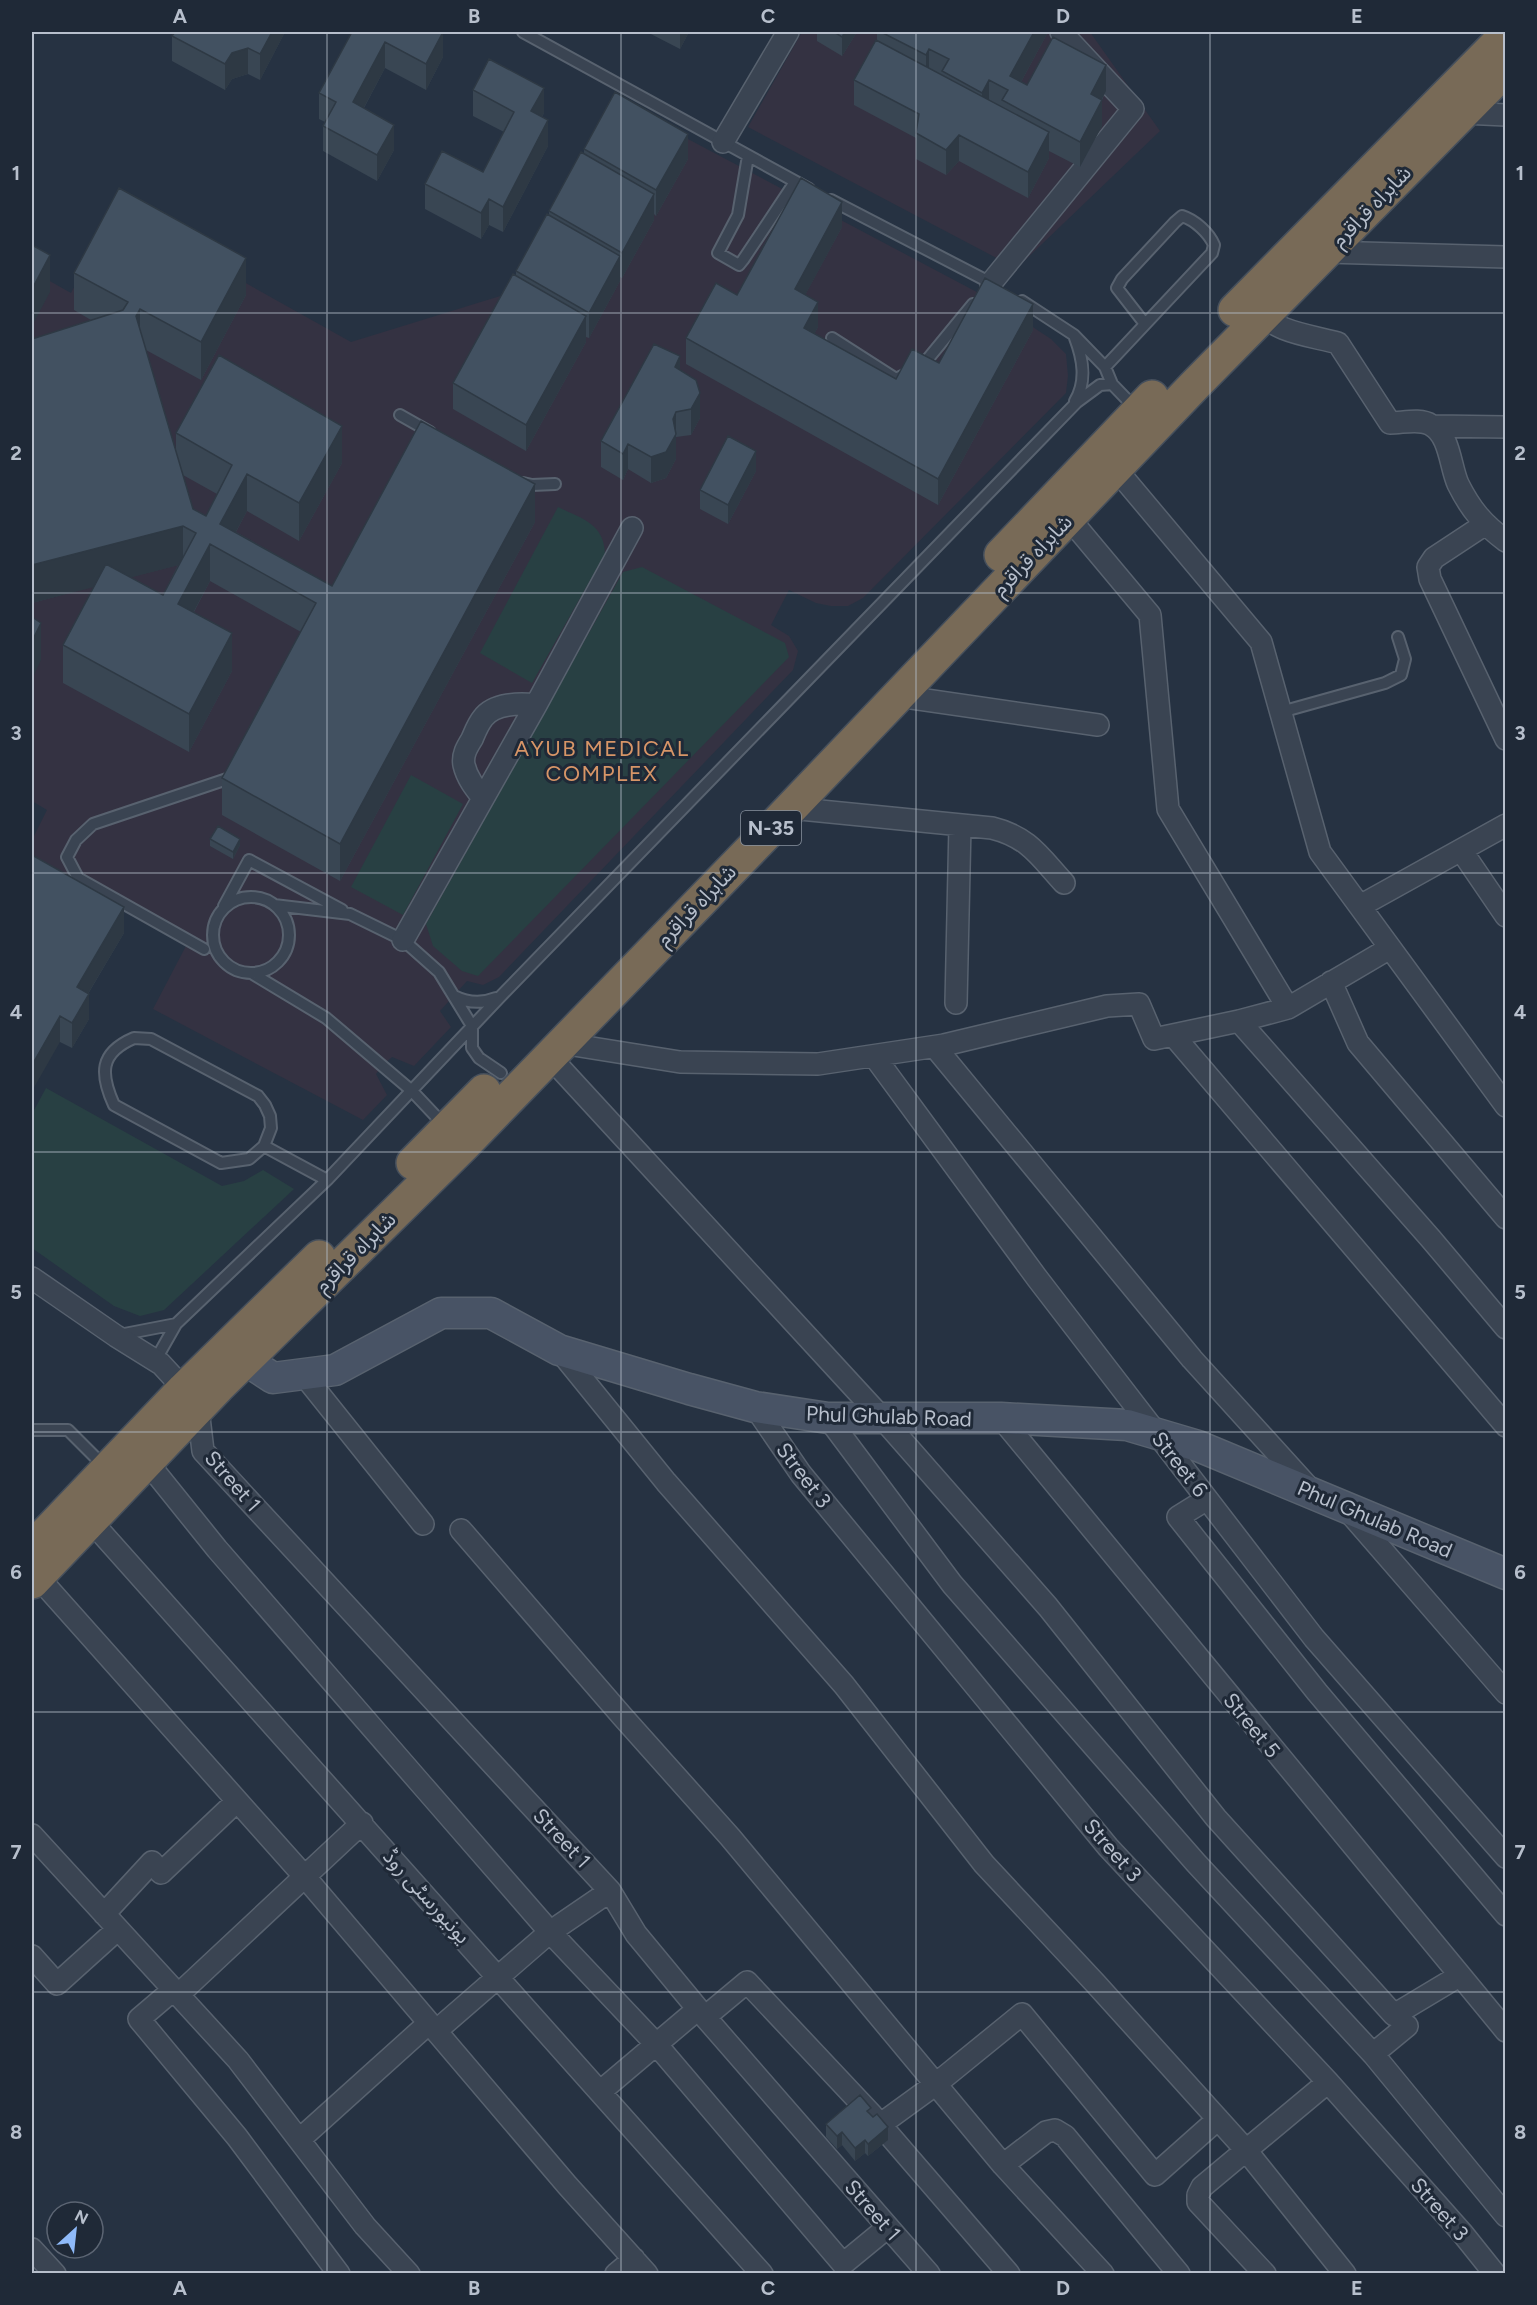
<svg xmlns="http://www.w3.org/2000/svg" width="1537" height="2305" viewBox="0 0 1537 2305" font-family="Figtree,'Noto Sans Arabic',sans-serif">
<style>
.medical{fill:#343242}
.green{fill:#284043}
.lines{fill:none;stroke-linecap:round;stroke-linejoin:round}
.lane-casing{stroke:#58626f;stroke-width:14}
.street-casing{stroke:#58626f;stroke-width:24}
.secondary-casing{stroke:#58626f;stroke-width:33}
.highway-casing{stroke:#454f5c;stroke-width:36}
.lane{stroke:#3a4452;stroke-width:10}
.street{stroke:#3a4452;stroke-width:21}
.secondary{stroke:#485365;stroke-width:30}
.highway{stroke:#786a57;stroke-width:33}
.wall{fill:#394653;fill-rule:evenodd}
.shaded-wall{fill:#2e3944}
.building{fill:#425161;stroke:#2e3944;stroke-width:1.5}
.grid{fill:none;stroke:#b7bfcc;stroke-width:1.5;stroke-opacity:0.55}
.labels{text-anchor:middle;dominant-baseline:central;stroke-width:6;stroke-linejoin:round;paint-order:stroke}
.shield{fill:#1f2937;stroke:#89929f;stroke-width:1.5}
.shield-label{font-size:20px;font-weight:bold;fill:#b7bfcc}
.street-label{font-size:21px;fill:#b7bfcc;stroke:#1f2937}
.neighbourhood-label{font-size:22px;letter-spacing:1.5px;fill:#d79567;stroke:#1f2937}
.neatline{fill:none;stroke:#b7bfcc;stroke-width:2}
.grid-label{font-size:20px;text-anchor:middle;font-weight:bold;fill:#b7bfcc}
</style>
<rect width="100%" height="100%" fill="#263242"/>
<path class="medical" d="M802 32H1090L1160 131 1018 267 1006 263 748 127Z
M618 102 990 299 1051 339 1066 354 1068 376 1066 393 863 598 848 606H831L816 603 789 590 771 625 789 636 798 651 793 670 499 977 483 985 467 981 440 1011 451 1027 414 1066 392 1057 383 1065 376 1074 387 1095 363 1120 153 1009 187 944 32 856V840L47 810 32 801V271L71 293 115 210 351 342 513 292Z"/>
<path class="green" d="M558 507C582 519 604 523 605 554L532 683 480 653Z
M642 567 785 643 789 657 478 976 462 971 433 946 426 924 623 572Z
M411 775 463 804 403 915 351 887Z
M46 1088 222 1186 244 1181 263 1170 294 1189 164 1310 140 1316 114 1306 32 1248V1114Z"/>
<g class="lines">
<defs>
<path id="lane" d="M523 32 809 189
M748 156 738 215 718 253 739 265 743 260 795 182
M831 200 993 284
M1022 301 1074 335 1105 367 1112 384 1137 410
M832 338 896 379 922 366 973 304
M1105 367 1212 253 1214 245C1209 233 1195 220 1182 216L1175 222 1122 279 1117 288 1145 324
M1075 401C1087 381 1083 359 1075 338
M400 415 430 432
M523 483 532 485 555 484
M1281 712 1385 683 1401 675 1405 659 1398 637
M213 935a38 38 0 1 1 76 0a38 38 0 1 1-76 0Z
M274 905 350 914 403 940 439 972 472 1026V1048L479 1058 501 1073
M224 906 249 860 342 910
M204 949 78 878 67 857 76 840 93 824 233 777
M253 974 326 1018 412 1091 445 1126
M454 996C468 1003 481 1004 496 998
M134 1038 151 1039 258 1096 265 1105 270 1116 271 1128 264 1146 249 1159 221 1163 114 1105C100 1074 99 1053 134 1038Z
M264 1146 327 1180
M119 1335 176 1324
M155 1361 176 1324 327 1180 500 997 1077 402 1100 385 1112 384
M32 1430H68L106 1468"/>
<path id="street" d="M1462 113 1506 115
M723 142 788 32
M1326 252 1506 257
M991 283 1133 109 1061 32
M1255 308C1275 333 1309 335 1338 343L1390 423C1403 423 1420 418 1431 425 1450 435 1450 466 1458 484 1471 510 1483 524 1506 541
M1434 426 1506 427
M1115 468 1261 642 1320 852 1506 1106
M1068 517 1150 615 1168 809 1288 1008
M1484 525 1434 558 1428 567 1430 579 1506 739
M898 696 1098 725
M483 798C475 788 467 778 464 765 462 755 467 747 472 739 475 732 478 724 483 718 494 703 520 703 536 705
M790 808 992 828C1029 837 1040 857 1064 883
M1461 850 1506 916
M1360 906 1506 825
M403 940 536 705 632 528
M1331 982 1358 1043 1506 1218
M956 1003 960 825
M1239 1021 1431 1239 1506 1328
M1173 1035 1506 1426
M561 1043 680 1062 818 1064 944 1045 1107 1006 1139 1004 1154 1039 1239 1021 1288 1008 1390 948
M935 1047 1192 1359 1311 1490
M549 1056 883 1419 1048 1607 1216 1818 1394 2015 1459 1976
M874 1056 1037 1278 1314 1638 1506 1857
M32 1278 116 1336 161 1364 184 1389
M559 1350 666 1482 844 1685 984 1864 1096 1984 1245 2149 1345 2274
M303 1374 423 1524
M755 1407 801 1474 1108 1847 1328 2082 1463 2234 1495 2274
M198 1409 203 1451 610 1891 636 1934 698 2009 929 2274
M828 1418 952 1584 1196 1863 1373 2054 1506 2216
M1001 1418 1506 2031
M147 1462 217 1549 422 1785 550 1932 656 2044 843 2264 888 2227
M1207 1499 1178 1517 1317 1692 1506 1915
M1349 1512 1506 1693
M90 1520 762 2274
M461 1530 622 1716 730 1837 1003 2165 1103 2274
M37 1576 305 1877 567 2185 647 2274
M32 1835 238 2060 365 2226 409 2274
M104 1914 152 1862 161 1873 237 1801
M32 1956 57 1984 118 1929
M173 1990 139 2019 237 2137 339 2274
M178 1995 362 1823
M705 2017 747 1982 872 2115 1009 2274
M436 2031 550 1932 610 1891
M1373 2054 1407 2026
M601 2091 698 2009
M881 2124 936 2084 1022 2014 1155 2175 1218 2119
M299 2140 429 2023
M1003 2165 1046 2132 1055 2130 1065 2136 1179 2274
M32 2249 55 2274
M616 2274 634 2259
M1265 2274 1198 2202V2195L1202 2187 1328 2082"/>
<path id="secondary" d="M247 1361 273 1378 335 1370 441 1313H491L559 1350 689 1389 755 1407 828 1418H1001L1127 1425 1198 1446 1506 1574"/>
<path id="highway" d="M1235 310 1506 35
M1001 555 1152 397
M413 1163 484 1091
M32 1548 184 1389 319 1257
M32 1582 218 1387 463 1146 768 832 1194 386 1506 69"/>
</defs>
<use href="#lane" class="lane-casing"/>
<use href="#street" class="street-casing"/>
<use href="#secondary" class="secondary-casing"/>
<use href="#highway" class="highway-casing"/>
<use href="#lane" class="lane"/>
<use href="#street" class="street"/>
<use href="#secondary" class="secondary"/>
<use href="#highway" class="highway"/>
</g>
<path class="wall" d="M285 32 260 80 248 74 232 79 225 90 172 61V36Z
M352 32 443 57 426 90 385 68 364 108 394 150 377 181 323 151V126L325 122 319 119V93Z
M647 32H689L680 49Z
M817 32H857L842 56 817 41Z
M877 32H956L959 33 960 32H1048L1021 82 1027 85 1106 91 1102 100V126L1080 167 1049 151V158L1028 198 959 161 946 175 916 159V138L854 105V80L877 40Z
M473 90 544 113 542 117 548 146 503 232 489 225 481 239 425 209V184L483 172 504 132 473 116Z
M584 149 688 159 656 216 654 214V220L622 278 620 277V281L589 338 586 337V342L526 451 453 409V383L516 275V271L549 215V211L584 154Z
M842 227 805 295 818 327 814 334 896 379 939 363 1033 330 938 505 686 364V338L737 295Z
M74 273 246 295 201 380 146 350 176 452V433L342 463 299 541 247 511 236 532 332 586 535 522 340 881 222 815V778L301 632 210 581 194 612 232 671 189 752 63 683V645L95 586 32 603 91 320 74 310ZM183 475 217 494 206 516 193 509ZM178 565 163 595 130 577H131Z
M680 370 700 418 691 435 676 437V459L666 478 651 483 628 469 623 480 601 467V441Z
M756 471 728 524 700 509V490Z
M210 839 240 845 233 859 210 846Z
M32 855 124 933 88 994 89 1019 72 1048 60 1042Z
M871 2115 888 2140 868 2156 865 2153 855 2161 842 2145 837 2149 826 2137V2124Z"/>
<path class="shaded-wall" d="M272 32H285L260 80V54Z
M443 32V57L426 90V64Z
M680 32H689L680 49Z
M845 32H857L842 56V37Z
M1034 32H1048L1010 102V76Z
M385 42V68L353 128V102Z
M248 48V74L232 79 225 90V64L232 53Z
M929 49V74L926 81V55Z
M1106 65V91L1091 120V94Z
M989 80V106L982 118V93Z
M544 88V113L531 137V111Z
M1102 100V126L1080 167V142Z
M548 120V146L503 232V207Z
M394 125V150L377 181V155Z
M1049 132V158L1028 198V172Z
M688 134V159L656 216V190Z
M959 135V161L946 175V150Z
M654 194V220L622 278V253Z
M489 199V225L481 239V213Z
M842 202V227L795 314V289Z
M50 255V292L32 326V289Z
M620 256V281L589 338V313Z
M246 258V295L201 380V342Z
M818 302V327L804 353V328Z
M1033 304V330L938 505V479Z
M140 309V346L136 316Z
M586 316V342L526 451V425Z
M680 356V382L675 367Z
M700 393V418L691 435V409Z
M676 412V459L666 478 651 483V457Z
M342 426V463L299 541V503Z
M628 444V469L623 480V454Z
M756 451V471L728 524V505Z
M247 474V511L225 552 220 524Z
M535 484V522L340 881V844Z
M183 526V564L32 603V565Z
M210 544V581L178 641V604Z
M41 623V660L32 679V641Z
M232 633V671L189 752V714Z
M240 839V845L233 859V852Z
M124 907V933L77 1012V987Z
M89 994V1019L72 1048V1023Z
M60 1016V1042L32 1091V1065Z
M888 2127V2140L868 2156V2144Z
M842 2132V2145L837 2149V2136Z
M865 2140V2153L855 2161V2148Z"/>
<path class="building" d="M175 32H272L260 54 248 48 232 53 225 64 172 36Z
M352 32H443L426 64 385 42 353 102 394 125 377 155 323 126 336 102 319 93Z
M834 32H845L842 37Z
M881 32H956L959 33 960 32H1034L1010 76 1027 85 1053 37 1106 65 1091 94 1102 100 1080 142 1002 100 1008 90 989 80 982 93 942 71 949 59 929 49 926 55Z
M876 40 1049 132 1028 172 959 135 946 150 916 133 919 114 854 80Z
M489 59 544 88 531 111 548 120 503 207 489 199 481 213 425 184 442 151 483 172 514 112 473 90Z
M615 92 688 134 656 190 584 149Z
M581 152 654 194 622 253 549 211Z
M801 178 842 202 795 289 818 302 804 328 896 379 912 349 939 363 985 278 1033 304 938 479 686 338 716 283 737 295Z
M119 188 246 258 201 342 140 309 136 316 193 509 206 516 232 465 176 433 219 355 342 426 299 503 247 474 220 524 332 586 421 421 535 484 340 844 222 778 316 603 210 544 178 604 232 633 189 714 63 645 106 564 163 595 196 533 183 526 32 565V339L123 310 128 302 74 273Z
M547 214 620 256 589 313 516 271Z
M32 245 50 255 32 289Z
M513 274 586 316 526 425 453 383Z
M654 344 680 356 675 367 696 380 700 393 691 409 676 412 673 419 676 434 666 452 651 457 628 444 623 454 601 441Z
M728 436 756 451 728 505 700 490Z
M32 617 41 623 32 641Z
M218 826 240 839 233 852 210 839Z
M32 855 124 907 77 987 89 994 72 1023 60 1016 32 1065Z
M860 2095 871 2108 867 2111 873 2117 877 2114 888 2127 868 2144 865 2140 855 2148 842 2132 837 2136 826 2124Z"/>
<path class="grid" d="M327 32V2274M621 32V2274M916 32V2274M1210 32V2274M32 313H1506M32 593H1506M32 873H1506M32 1152H1506M32 1432H1506M32 1712H1506M32 1992H1506"/>
<g class="labels">
<rect class="shield" x="741" y="811" width="60" height="34" rx="4.5"/>
<g class="shield-label">
<text x="771" y="828">N-35</text>
</g>
<g class="street-label">
<text transform="translate(1371 206) rotate(-46)">شاہراہ قراقرم</text>
<text transform="translate(1032 555) rotate(-46)">شاہراہ قراقرم</text>
<text transform="translate(696 905) rotate(-46)">شاہراہ قراقرم</text>
<text transform="translate(355 1252) rotate(-45)">شاہراہ قراقرم</text>
<text transform="translate(889 1416) rotate(2)">Phul Ghulab Road</text>
<text transform="translate(1180 1464) rotate(52)">Street 6</text>
<text transform="translate(804 1475) rotate(53)">Street 3</text>
<text transform="translate(233 1481) rotate(49)">Street 1</text>
<text transform="translate(1375 1519) rotate(23)">Phul Ghulab Road</text>
<text transform="translate(1252 1725) rotate(51)">Street 5</text>
<text transform="translate(562 1838) rotate(47)">Street 1</text>
<text transform="translate(1113 1850) rotate(49)">Street 3</text>
<text transform="translate(427 1896) rotate(48)">یونیورسٹی روڈ</text>
<text transform="translate(1440 2209) rotate(49)">Street 3</text>
<text transform="translate(873 2210) rotate(49)">Street 1</text>
</g>
<g class="neighbourhood-label">
<text x="602" y="748">AYUB MEDICAL<tspan x="602" dy="25">COMPLEX</tspan></text>
</g>
</g>
<rect width="1537" height="2305" fill="none" stroke="#1f2937" stroke-width="66"/>
<g transform="translate(75 2230) rotate(27)"><circle r="28" fill="#1f2937" stroke="#5c6573" stroke-width="1.5"/>
<path d="M0-4.5L10 22L0 15L-10 22Z" fill="#8fbaf9"/>
<text y="-9" font-size="16" font-weight="bold" text-anchor="middle" fill="#b7bfcc">N</text>
</g>
<rect x="33" y="33" width="1471" height="2239" class="neatline"/>
<g class="grid-label">
<text x="180" y="23">A</text>
<text x="474" y="23">B</text>
<text x="768" y="23">C</text>
<text x="1063" y="23">D</text>
<text x="1357" y="23">E</text>
<text x="16" y="180">1</text>
<text x="1520" y="180">1</text>
<text x="16" y="460">2</text>
<text x="1520" y="460">2</text>
<text x="16" y="740">3</text>
<text x="1520" y="740">3</text>
<text x="16" y="1019">4</text>
<text x="1520" y="1019">4</text>
<text x="16" y="1299">5</text>
<text x="1520" y="1299">5</text>
<text x="16" y="1579">6</text>
<text x="1520" y="1579">6</text>
<text x="16" y="1859">7</text>
<text x="1520" y="1859">7</text>
<text x="16" y="2139">8</text>
<text x="1520" y="2139">8</text>
<text x="180" y="2295">A</text>
<text x="474" y="2295">B</text>
<text x="768" y="2295">C</text>
<text x="1063" y="2295">D</text>
<text x="1357" y="2295">E</text>
</g>
</svg>
